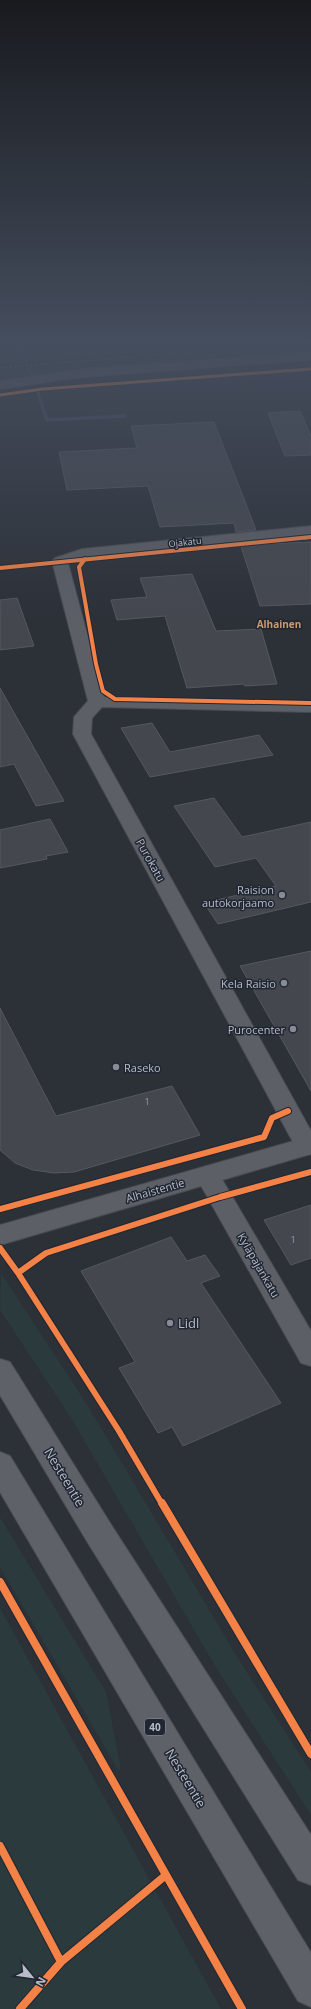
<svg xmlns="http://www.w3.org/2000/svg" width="311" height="2009" viewBox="0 0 311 2009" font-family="'Open Sans',sans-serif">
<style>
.green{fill:#2a3a3d}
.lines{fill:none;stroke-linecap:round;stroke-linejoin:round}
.stream{stroke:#3c495f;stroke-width:3.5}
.building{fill:#44474e;stroke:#54585f}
.minor-casing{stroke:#484b50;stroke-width:2}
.tertiary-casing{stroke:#484b50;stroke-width:2}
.secondary-casing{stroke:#484b50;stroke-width:2}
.primary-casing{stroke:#4a4d54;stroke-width:2}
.minor{fill:#5c5f66;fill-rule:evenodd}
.tertiary{fill:#5c5f66;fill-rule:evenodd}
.secondary{fill:#5a5d64;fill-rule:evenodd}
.primary{fill:#5e6167;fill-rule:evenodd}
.rail{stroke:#5a5d63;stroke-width:2;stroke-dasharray:2.5 2.5;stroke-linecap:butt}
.cycleway-far3-casing{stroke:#202632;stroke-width:4.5}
.cycleway-far2-casing{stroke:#202632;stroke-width:6}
.cycleway-far1-casing{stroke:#202632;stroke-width:8}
.cycleway-casing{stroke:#202632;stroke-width:10}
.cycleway-far3{stroke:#f48246;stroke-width:3}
.cycleway-far2{stroke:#f48246;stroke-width:4}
.cycleway-far1{stroke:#f48246;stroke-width:6}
.cycleway{stroke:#f48246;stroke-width:8}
.poi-dot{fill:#868b95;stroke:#202632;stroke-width:1.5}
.labels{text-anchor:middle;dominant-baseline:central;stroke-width:3;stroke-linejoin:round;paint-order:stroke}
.far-street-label{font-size:9px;fill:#b7bcc8;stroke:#202632}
.number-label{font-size:9px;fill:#9a9faa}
.far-neighbourhood-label{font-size:10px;font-weight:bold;fill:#cb9b6f;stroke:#202632}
.shield{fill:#202632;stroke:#8a8f9b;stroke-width:1}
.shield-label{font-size:10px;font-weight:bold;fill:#b7bcc8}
.street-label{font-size:11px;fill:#b7bcc8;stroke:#202632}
.poi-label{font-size:11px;fill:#b7bcc8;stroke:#202632;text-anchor:end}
.near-poi-label{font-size:13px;fill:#b7bcc8;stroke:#202632;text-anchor:start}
.near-street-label{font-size:13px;fill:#b7bcc8;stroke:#202632}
</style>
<rect width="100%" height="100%" fill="#2c3037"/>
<path class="green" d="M0 340H55L59 349 198 340H298L0 365Z
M311 345V350L40 375 0 381V371Z
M1 1273 90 1409 236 1655 311 1772V1815L215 1666 71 1418 0 1310Z
M0 1517 106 1692 121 1769 118 1770 0 1567Z
M0 1608 221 2009H0Z"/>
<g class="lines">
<path class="stream" d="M19 340 27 363
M29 369 32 375
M38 393 47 420 125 416"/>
</g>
<path class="building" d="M300 411 311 436V455L285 456 268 413Z
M214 422 256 530 236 532 234 523 160 527 148 486 67 490 59 452 137 448 131 426Z
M261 541 262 544 311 542V604L260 606 240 543Z
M192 574 216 631 261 629 277 684 245 686 244 684 187 688 165 616 117 620 111 600 147 597 140 578Z
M17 598 34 646 0 650V600Z
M0 688 64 801 36 806 14 764 0 767Z
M152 723 170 752 259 735 273 755 150 777 121 728Z
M214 798 242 837 311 822V902L218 924 204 903 276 886 256 858 215 867 174 806Z
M50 819 68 852 46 856 47 859 0 868V830Z
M311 951V1091L240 966Z
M0 1008 56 1116 172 1086 200 1135 74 1172 54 1173 33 1170 15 1163 0 1150Z
M311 1205V1258L291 1265 264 1220Z
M171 1237 187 1261 205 1255 220 1276 201 1283 281 1403 183 1446 172 1427 158 1433 119 1368 135 1362 81 1271Z"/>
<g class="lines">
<defs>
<path id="minor" d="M311 526V534L84 557 68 563 104 697 311 702V712L102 707 92 718 91 734 311 1131V1154L307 1155 298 1152 295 1146 73 734 74 717 88 701 52 561 55 558 82 549Z
M207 1166 216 1169 311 1331V1366L301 1363 195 1175 198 1169Z"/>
<path id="tertiary" d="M311 1136V1154L0 1245V1225Z"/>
<path id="secondary" d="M311 352V360L83 377 0 389V381L83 369Z"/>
<path id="primary" d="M0 1359 10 1362 110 1523 311 1835V1885L298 1880 88 1543 0 1395Z
M0 1452 10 1456 311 1953V2007L298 2001 0 1492Z"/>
</defs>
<use href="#minor" class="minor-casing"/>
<use href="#tertiary" class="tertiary-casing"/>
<use href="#secondary" class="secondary-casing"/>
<use href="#primary" class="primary-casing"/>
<use href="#minor" class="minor"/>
<use href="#tertiary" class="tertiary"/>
<use href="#secondary" class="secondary"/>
<use href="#primary" class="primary"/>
<path class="rail" d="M0 368 311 342"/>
<defs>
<path id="cycleway-far3" d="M0 395 43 389 311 369
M305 538 311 537"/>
<path id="cycleway-far2" d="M85 559 79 567 96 664 103 691 115 699 311 703
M0 568 311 537"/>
<path id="cycleway-far1" d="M0 1209 264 1137 272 1118 288 1111
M0 1248 18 1273 119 1431 162 1504
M18 1273 46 1253 220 1197 311 1172"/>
<path id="cycleway" d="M162 1503 311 1754
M0 1582 242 2009
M0 1846 61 1962
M20 2009 61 1962 166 1875"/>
</defs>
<use href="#cycleway-far3" class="cycleway-far3-casing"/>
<use href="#cycleway-far2" class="cycleway-far2-casing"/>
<use href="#cycleway-far1" class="cycleway-far1-casing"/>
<use href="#cycleway" class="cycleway-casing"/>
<use href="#cycleway-far3" class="cycleway-far3"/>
<use href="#cycleway-far2" class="cycleway-far2"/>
<use href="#cycleway-far1" class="cycleway-far1"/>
<use href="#cycleway" class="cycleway"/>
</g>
<linearGradient id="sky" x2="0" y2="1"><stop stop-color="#181a1e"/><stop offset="0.55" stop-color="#454e5e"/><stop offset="1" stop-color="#454e5e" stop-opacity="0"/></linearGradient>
<rect width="311" height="621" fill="url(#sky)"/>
<g class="poi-dot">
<circle cx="282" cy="895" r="4"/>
<circle cx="284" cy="983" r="4"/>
<circle cx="293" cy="1029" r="4"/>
<circle cx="116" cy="1067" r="4"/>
<circle cx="170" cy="1323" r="4"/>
</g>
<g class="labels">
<g class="far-street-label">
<text transform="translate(185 542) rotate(-6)">Ojakatu</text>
</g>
<g class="number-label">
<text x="147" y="1101">1</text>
<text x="293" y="1239">1</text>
</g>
<g class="far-neighbourhood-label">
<text x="279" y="624">Alhainen</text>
</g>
<rect class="shield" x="145" y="1719" width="20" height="16" rx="3"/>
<g class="shield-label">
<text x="155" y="1727">40</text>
</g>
<g class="street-label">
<text transform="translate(151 860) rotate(61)">Purokatu</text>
<text transform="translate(155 1190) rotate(-16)">Alhaistentie</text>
<text transform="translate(259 1265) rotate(60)">Kyläpajankatu</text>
</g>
<g class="poi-label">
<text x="274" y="889">Raision<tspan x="274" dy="13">autokorjaamo</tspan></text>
<text x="276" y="983">Kela Raisio</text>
<text x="285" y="1029">Purocenter</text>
<text x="124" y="1067" text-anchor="start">Raseko</text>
</g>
<g class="near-poi-label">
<text x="178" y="1323">Lidl</text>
</g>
<g class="near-street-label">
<text transform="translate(65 1477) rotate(59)">Nesteentie</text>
<text transform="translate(186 1778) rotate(59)">Nesteentie</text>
</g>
</g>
<g transform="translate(32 1977) rotate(119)" stroke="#202632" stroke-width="3" paint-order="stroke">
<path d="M0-3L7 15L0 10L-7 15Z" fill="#b7bcc8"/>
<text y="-6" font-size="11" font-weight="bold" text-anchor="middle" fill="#b7bcc8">N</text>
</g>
</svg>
